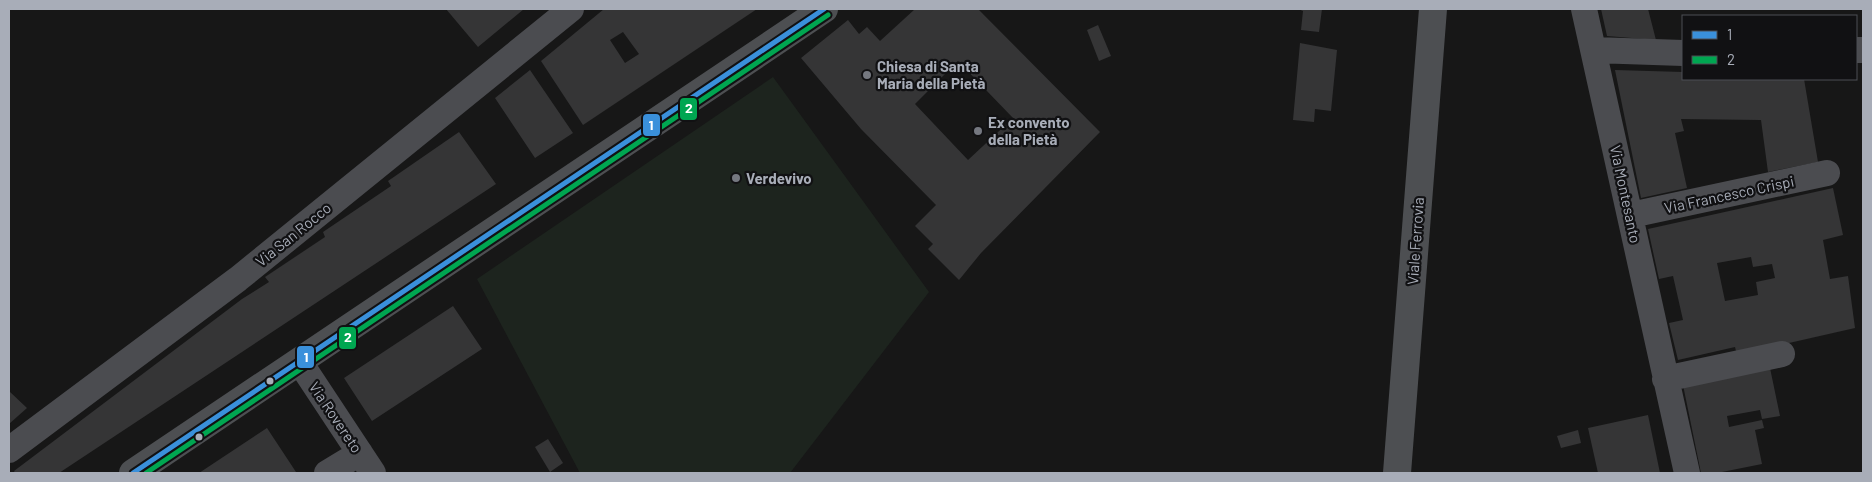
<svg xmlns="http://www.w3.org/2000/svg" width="1872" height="482" viewBox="0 0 1872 482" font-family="Barlow,sans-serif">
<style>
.green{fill:#1d241e}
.building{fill:#353536;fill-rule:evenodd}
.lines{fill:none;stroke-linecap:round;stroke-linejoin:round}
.minor{stroke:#4b4c50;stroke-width:26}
.major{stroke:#4d4f52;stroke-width:28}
.bus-1-casing{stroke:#111113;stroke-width:9}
.bus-2-casing{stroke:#111113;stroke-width:9}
.bus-1{stroke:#3a90db;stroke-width:5}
.bus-2{stroke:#00a651;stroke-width:5}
.poi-dot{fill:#757880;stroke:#111113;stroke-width:2}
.bus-dot{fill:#a8adb8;stroke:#111113;stroke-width:2}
.labels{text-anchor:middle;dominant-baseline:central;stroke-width:4.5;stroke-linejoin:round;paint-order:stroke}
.poi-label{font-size:15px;font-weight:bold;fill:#a8adb8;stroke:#111113;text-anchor:start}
.street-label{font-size:15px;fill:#a8adb8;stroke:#111113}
.line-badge{stroke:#111113;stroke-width:2}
.badge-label{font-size:14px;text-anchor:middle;font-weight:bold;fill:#fff}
</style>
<rect width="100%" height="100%" fill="#171717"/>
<path class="green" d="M773 77 929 292 790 473H580L477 279Z"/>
<path class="building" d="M446 9H524L478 47Z
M604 9H757L583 125 541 61ZM623 32 639 54 625 63 610 40Z
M915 9H978L1100 132 981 253 959 280 928 249 933 244 915 226 936 205 861 129 801 58 848 20 859 34 867 27 880 41ZM958 61 1013 118 968 160 915 104Z
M1298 9H1322L1319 32 1301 30 1303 11Z
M1601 9H1648L1656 40 1607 36Z
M1098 25 1111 56 1099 61 1087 30Z
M1300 43 1337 50 1331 111 1315 109 1314 122 1293 120Z
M530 70 573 133 535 158 495 98Z
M1615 70 1683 72V79H1804L1818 162 1768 172 1761 120 1681 119 1684 131 1675 133 1687 188 1641 198Z
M459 132 496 184 59 473H15L14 471 242 299 269 282 265 277 325 237 323 232 391 186 388 181Z
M1833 188 1843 235 1823 240 1830 279 1848 276 1855 328 1737 355 1735 347 1678 360 1669 323 1683 320 1673 276 1659 279 1648 229ZM1751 257 1753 267 1772 264 1775 278 1756 282 1758 295 1725 301 1717 263Z
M453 306 482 349 372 421 344 378Z
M1770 368 1780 416 1762 419 1760 410 1727 416 1729 427 1762 420 1764 428 1755 430 1762 464 1717 473H1701L1683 385Z
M9 391 27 408 9 424Z
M1648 415 1660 473H1598L1588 428Z
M267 428 296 472 199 473Z
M1578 430 1581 443 1561 448 1557 436Z
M548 439 563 463 550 472 535 447Z"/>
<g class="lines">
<path class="minor" d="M1584 9 1687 473
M1594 50 1683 53
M1856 50H1863
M1631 215 1827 173
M299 361 373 473
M1665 379 1782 354
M9 450 238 279 571 9
M327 473 360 453"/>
<path class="major" d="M133 473 824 9
M1397 473 1433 9"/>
<defs>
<path id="bus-1" d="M133 473 824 9"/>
<path id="bus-2" d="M146 473 828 15"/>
</defs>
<use href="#bus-1" class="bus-1-casing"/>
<use href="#bus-2" class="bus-2-casing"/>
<use href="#bus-1" class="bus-1"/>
<use href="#bus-2" class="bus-2"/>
</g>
<g class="poi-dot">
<circle cx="867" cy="75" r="5"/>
<circle cx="978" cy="131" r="5"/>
<circle cx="736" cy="178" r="5"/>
</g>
<g class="bus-dot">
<circle cx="270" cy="381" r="4.5"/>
<circle cx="199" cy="437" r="4.5"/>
</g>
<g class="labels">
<g class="poi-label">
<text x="877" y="66">Chiesa di Santa<tspan x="877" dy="17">Maria della Pietà</tspan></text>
<text x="988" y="122">Ex convento<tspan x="988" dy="17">della Pietà</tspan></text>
<text x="746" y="178">Verdevivo</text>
</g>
<g class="street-label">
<text transform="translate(1626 194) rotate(78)">Via Montesanto</text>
<text transform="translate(1729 194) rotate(-12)">Via Francesco Crispi</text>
<text transform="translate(293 234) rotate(-39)">Via San Rocco</text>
<text transform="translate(1415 241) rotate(-86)">Viale Ferrovia</text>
<text transform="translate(336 417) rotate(56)">Via Rovereto</text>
</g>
</g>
<g class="line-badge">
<rect x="679" y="97" width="19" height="24" rx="5" fill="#00a651"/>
<rect x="642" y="113" width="19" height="24" rx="5" fill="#3a90db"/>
<rect x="338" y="326" width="19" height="24" rx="5" fill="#00a651"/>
<rect x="296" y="345" width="19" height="24" rx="5" fill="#3a90db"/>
</g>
<g class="badge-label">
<text x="689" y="113">2</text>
<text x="651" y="130">1</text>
<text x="348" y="342">2</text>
<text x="306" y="362">1</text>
</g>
<rect width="1872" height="482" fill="none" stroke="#a8adb8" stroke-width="20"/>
<rect x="1682" y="15" width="175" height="65" fill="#111113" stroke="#4d4f55"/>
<rect x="1692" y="31" width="25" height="8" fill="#3a90db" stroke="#4d4f55"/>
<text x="1727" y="40" font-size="15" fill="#a8adb8">1</text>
<rect x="1692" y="56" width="25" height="8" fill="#00a651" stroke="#4d4f55"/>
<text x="1727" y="65" font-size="15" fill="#a8adb8">2</text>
</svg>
